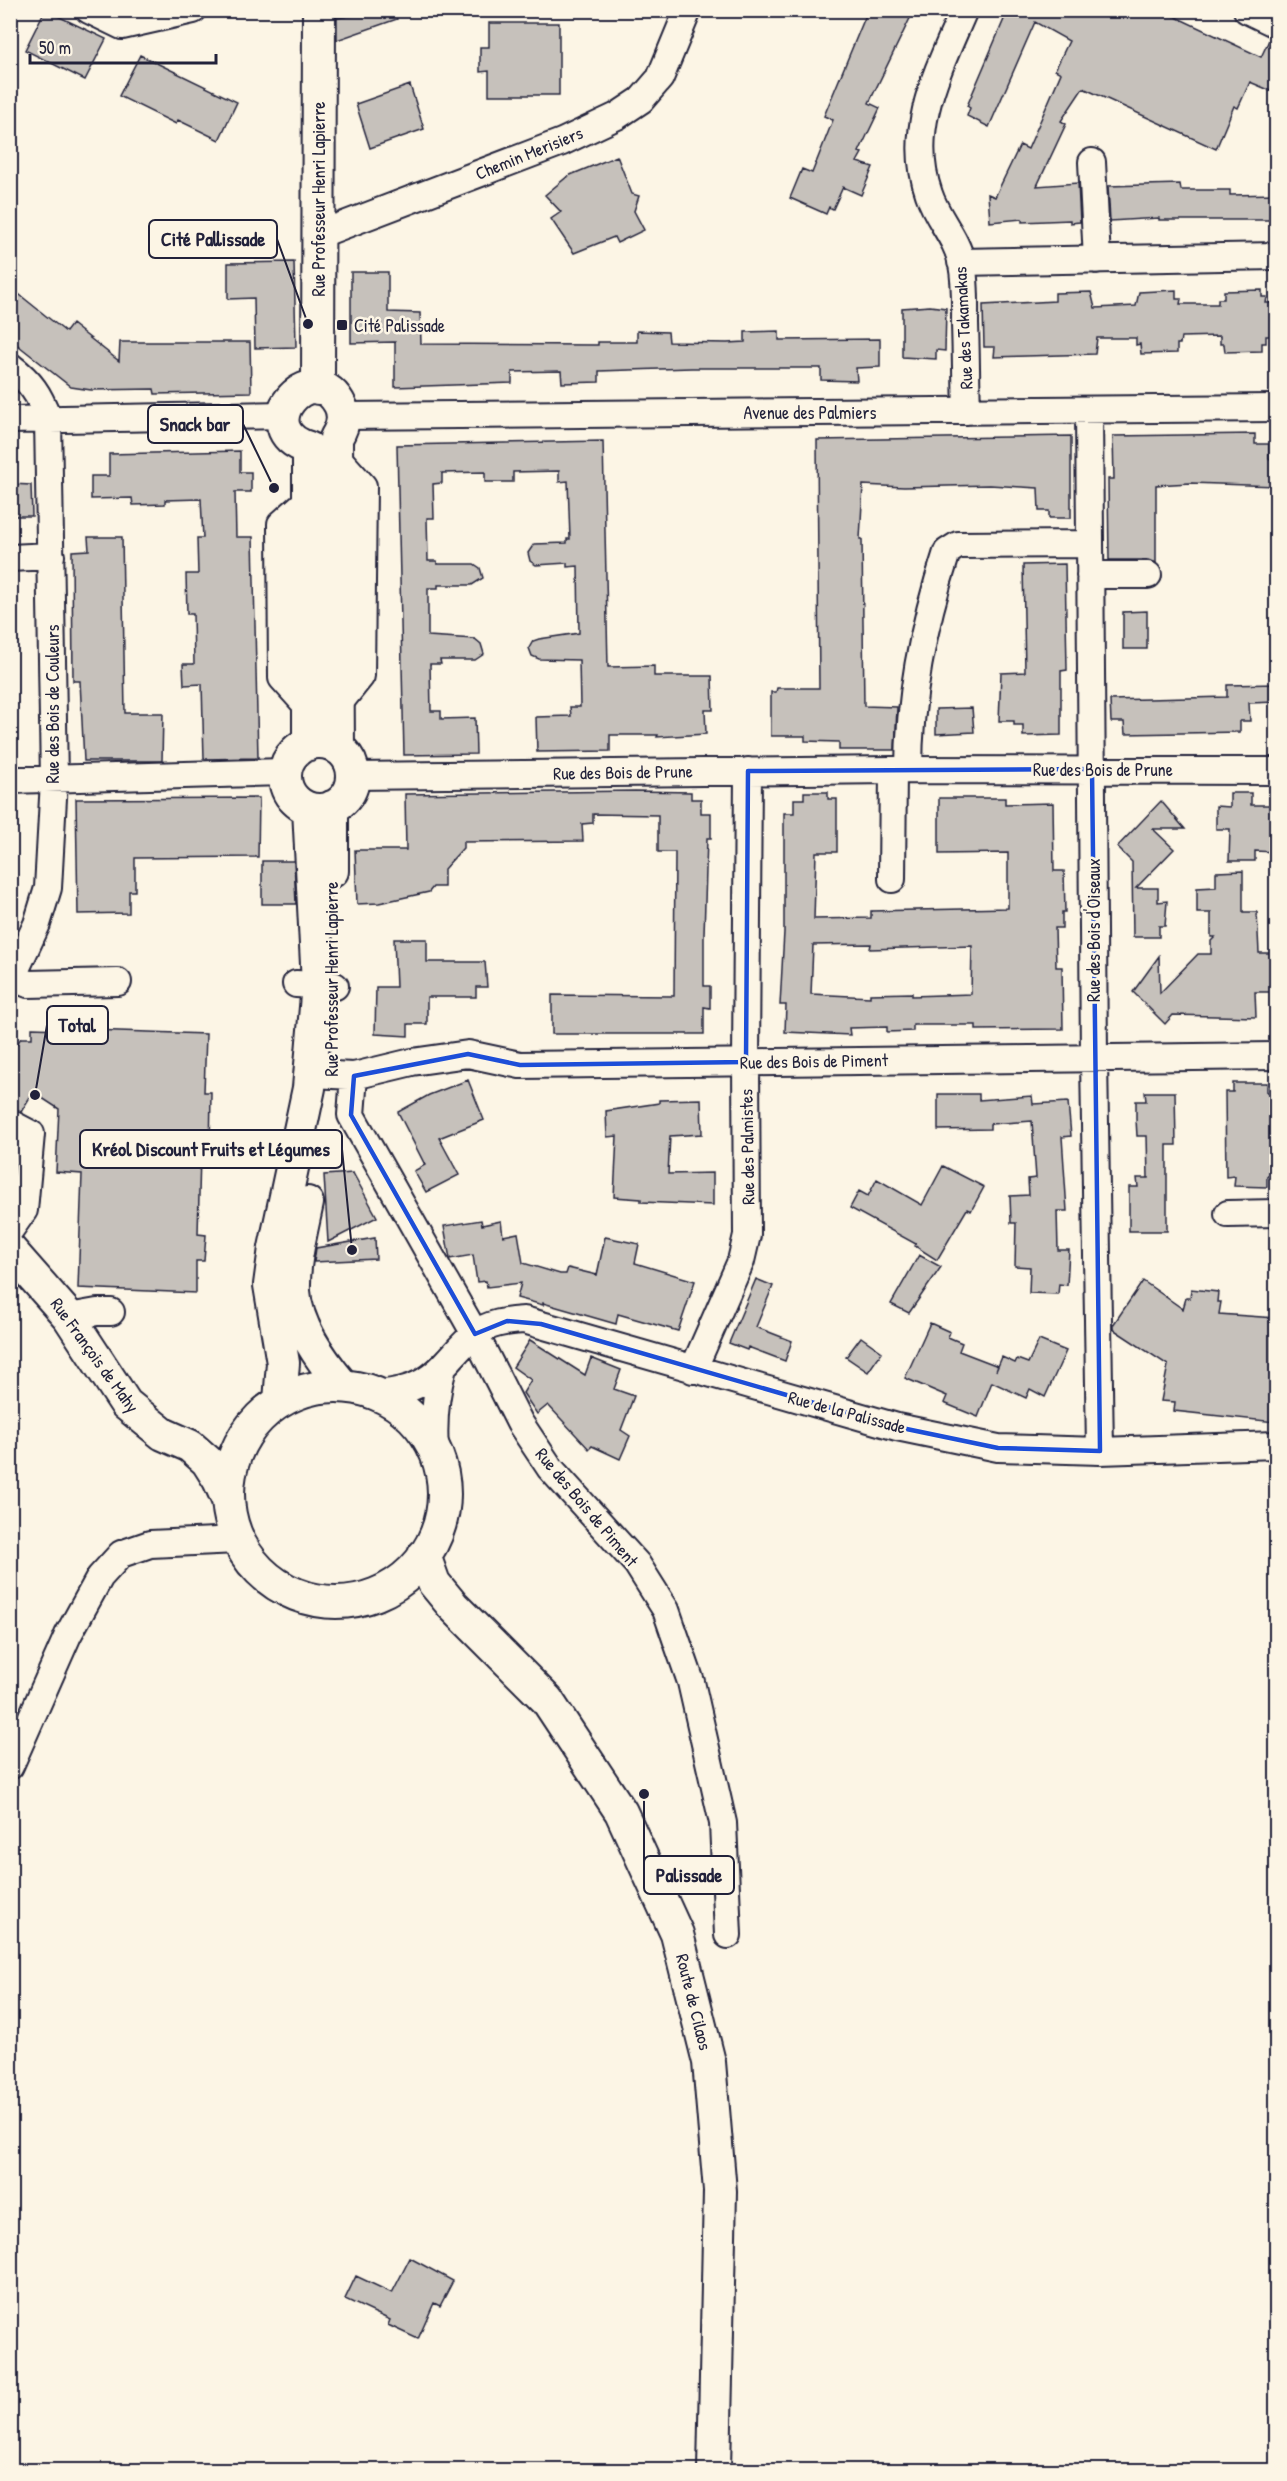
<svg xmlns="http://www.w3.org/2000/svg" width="1287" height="2481" viewBox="0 0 1287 2481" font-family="'Patrick Hand',sans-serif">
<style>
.building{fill:#c6c1bb;stroke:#22223b;stroke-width:1.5;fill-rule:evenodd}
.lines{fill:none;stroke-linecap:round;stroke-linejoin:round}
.minor-casing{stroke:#22223b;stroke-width:30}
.major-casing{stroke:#22223b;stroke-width:36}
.minor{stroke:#fcf5e5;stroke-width:26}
.major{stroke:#fcf5e5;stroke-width:32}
.marked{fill:none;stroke:#1d4ed8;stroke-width:4.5;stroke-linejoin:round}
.poi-dot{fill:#22223b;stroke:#fcf5e5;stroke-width:2}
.labels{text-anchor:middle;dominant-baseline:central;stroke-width:5;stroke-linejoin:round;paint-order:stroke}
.street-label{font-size:18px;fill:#22223b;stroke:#fcf5e5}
.poi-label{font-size:18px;fill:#22223b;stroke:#fcf5e5;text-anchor:start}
.leader{fill:none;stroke:#22223b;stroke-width:2}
.callout-dot{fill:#22223b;stroke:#fcf5e5;stroke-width:2}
.callout{fill:#fcf5e5;stroke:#22223b;stroke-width:2}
.callout-label{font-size:20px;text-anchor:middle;font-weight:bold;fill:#22223b}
</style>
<rect width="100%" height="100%" fill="#fcf5e5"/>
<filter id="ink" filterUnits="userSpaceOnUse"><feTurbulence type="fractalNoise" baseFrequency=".0167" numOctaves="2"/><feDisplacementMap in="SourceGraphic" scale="12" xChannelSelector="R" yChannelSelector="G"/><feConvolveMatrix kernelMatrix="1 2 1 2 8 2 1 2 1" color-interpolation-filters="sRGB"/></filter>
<g filter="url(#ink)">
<path class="building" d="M45 10 106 39 85 80 25 50Z
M388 10H395L397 19 337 40V18Z
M868 10H914L869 103 880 108 859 152 862 153 857 162 873 167 861 195 843 187 833 209 829 207 826 214 790 198 802 169 812 173 833 120 824 116Z
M1008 10H1161L1261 57 1270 38 1276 39V93L1250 82 1238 108 1234 106 1216 149 1083 88 1061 121 1066 124 1037 186 1078 183 1080 222 1070 223V220L1022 222V219L990 222 988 194 995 197 1020 145 1028 149 1061 73 1055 70 1069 41 1035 22 989 127 967 116 970 108 967 106Z
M489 23H559V95H489V71L480 72V47H489Z
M140 55 237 102 219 140 178 120 176 124 119 96Z
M410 85 424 129 370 148 356 104Z
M617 156 632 194 639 196 634 211 644 230 617 243 614 237 574 253 551 219 561 212 545 195 568 176Z
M1180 184 1181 190H1230V195L1276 194V220H1159V218L1110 221 1108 186Z
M294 262 296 347 255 348 254 298 228 299V263Z
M351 272H388V312L420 313 421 344 598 345V342H637V331L668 332 669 342 727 343 745 342V332L779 331V340L880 339V367L856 368 857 381 821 380V368H691L599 371V382L562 383 561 371 512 372V383L395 387V342L351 343Z
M10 287 66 332 72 324 119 361 120 342H250L251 392 155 394 154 389 91 390 71 387 10 339Z
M1176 290V299H1181L1180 304H1218V299H1224V291L1262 290V297H1267L1266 303H1275V336H1266V343H1262V351L1225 352 1224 344H1220V336L1181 337 1180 344H1177V353L1141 354 1140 344 1136 345V338H1097L1095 354 994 357 995 347H984L983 305 1055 301V293L1091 292 1095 308 1136 306 1139 292Z
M930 306 946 308 945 351 936 350V359L902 357V308Z
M1255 434V444H1269V459H1276V486L1190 483 1156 485V563L1148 560H1109L1108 479H1114L1113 436Z
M1071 436V518H1049V511H1039L1038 488 990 485 904 487 863 485 860 539H862L864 706 897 707 895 750H839V742L805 741V736H771V692H776L777 688H819L817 440Z
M603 441 608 667 654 666V676H712L713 710H705L706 734 657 737 658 735H610V751L537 752 536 717 571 716 570 707H580L579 660 539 659 532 656 529 648 533 641 539 639 579 633 578 566 567 567V563L536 565 530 561 528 553 534 544 567 543V539H570L568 481 559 482V471L513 472V482H485V472L442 473V483L433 484 434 518H427L428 561H437V564H474L480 568 483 578 472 585H438V588H428V636L475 639 481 644 484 654 475 660H440L441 664H430L431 711H441V719L475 718 476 754 404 755 397 445Z
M240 451V472H251V492H235L236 537H253L258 758 204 759 202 684 184 685 183 664H194L193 614H187L186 574H198L197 538H203L201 499 165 500V504L133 505 132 498 91 499V476H109V454Z
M10 484 31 485 32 516H10Z
M88 537H122L125 713H163L162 761H84L80 681H73L72 551 89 550Z
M1065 564 1067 670 1061 671V735L1023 736V725H1014V721H999L1001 673 1025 672 1023 565Z
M1147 611V649H1123V612Z
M1276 684V702L1249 703 1250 721H1240V732L1125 734 1124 722H1111L1110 700 1227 697V685Z
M972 708 974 732 936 734V709Z
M635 791 691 792V799H701V813H711V838H707L704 934V986H710V1008L704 1007V1034H552V995L674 996 675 852H658V815L593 814V823L582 824 583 841 463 842V848L444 869V887H433L429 892 379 903 357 904 355 850H406L405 794Z
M804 792H828V799H837V852H816L814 919 871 918V911L1008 908V853L939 854V798H1005V804L1053 803 1054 871H1064L1065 912H1062V928H1055L1056 967H1062L1063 1029 976 1030V1025H913V1031L887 1032V1027L849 1028 850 1035 785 1032 786 1005H780L784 932V813H794V799H804ZM871 944 870 949 972 946 971 994 912 996V993L870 994V997L811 994 813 945Z
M1230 793H1251V805H1276V852L1255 851V861H1229L1230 829H1216V806L1230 807Z
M259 798 258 857 135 858V891H129V913L78 914 76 799Z
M1161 801 1185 829H1153L1174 849 1136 888H1158V902L1167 901 1165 926H1159V937H1133L1132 862 1117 847Z
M262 861H294L296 904H262Z
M1243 871V912H1257L1259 953H1276V992H1255L1256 1017 1173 1015 1165 1024 1133 992 1159 956 1160 993 1198 954H1211V941L1215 937H1211V913H1197V888L1216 887V872Z
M394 939H427V962H485L487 987H476V997H427V1024H408V1036L375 1034 376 987H396Z
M32 1028 206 1034 204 1092H211L210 1153 200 1154 198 1234 206 1235 204 1261H196V1293L78 1288 82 1174 56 1172 59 1109 33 1092 21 1112 10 1108V1054L21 1038H32Z
M468 1080 484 1120 439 1138 459 1175 426 1192 414 1171 425 1165 398 1112 429 1095Z
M1233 1083H1267V1092H1276V1176H1267V1187L1234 1186 1235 1176 1226 1177 1225 1092H1233Z
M1145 1092H1175L1176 1145H1167V1231H1129V1187H1138L1137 1178H1148L1147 1136H1137L1136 1119V1101H1146Z
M938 1094H979V1100L1032 1096 1033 1104 1068 1102 1071 1136 1062 1137 1067 1211H1057L1058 1250H1069L1067 1285 1059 1284 1058 1294 1029 1293 1030 1267 1015 1266 1016 1223H1011L1010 1196 1029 1195 1028 1179 1036 1178 1032 1121 990 1124V1129L938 1130Z
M701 1099 702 1134 670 1136 668 1174 713 1173V1205L641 1202V1199L614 1197 617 1136 607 1137 606 1111 659 1103V1100Z
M943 1166 984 1187 971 1211 967 1209 937 1260 915 1246 916 1244 850 1208 859 1191 868 1196 877 1179 922 1205Z
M353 1173 377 1217 328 1242 324 1175Z
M481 1220 482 1225 501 1221 503 1236 518 1233 523 1263 560 1274H566L568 1268 597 1275 605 1237 639 1244 635 1263 695 1281 678 1331 618 1314 616 1324 543 1303V1305L517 1298 521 1283 487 1287 486 1281 477 1282 473 1255 450 1259 444 1226Z
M375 1238 376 1259 314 1262 316 1248Z
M919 1255 941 1267 909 1313 891 1304Z
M756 1279 773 1286 756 1327 792 1341 785 1361 748 1347 747 1350 729 1343Z
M1143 1281 1183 1309 1186 1298H1190L1191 1289 1218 1292 1217 1302H1221L1219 1314 1276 1318 1275 1422 1174 1411 1175 1402 1161 1401 1168 1365 1113 1329V1325Z
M930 1323 950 1332 948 1337 962 1343 959 1351 998 1366 996 1371 1002 1357 1015 1363 1017 1359 1028 1363 1039 1340 1066 1351 1045 1397 1030 1389 1026 1398 992 1382 978 1417 944 1403 947 1396 905 1378Z
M861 1337 882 1352 868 1372 846 1357Z
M530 1340 585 1375 591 1358 621 1370 614 1389 634 1396 621 1430 630 1436 620 1459 592 1446 589 1449 548 1405 537 1414 523 1393 531 1380 513 1367Z
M410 2258 453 2281 440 2306 434 2303 418 2339 388 2325 390 2320 345 2299 356 2276 392 2293Z"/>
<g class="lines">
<defs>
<path id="minor" d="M89 10 122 26 193 10
M964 10C939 69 906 129 929 194 937 219 957 238 962 264 966 284 965 304 965 324 966 353 966 382 967 411
M1247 10 1276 24
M1092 162 1097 260
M318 235 562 142 617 116 641 100 660 78 688 10
M961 262 1276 256
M10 366C31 382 39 394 48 418L54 780 48 888 37 924 10 982
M1089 410 1094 1058 1100 1451
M343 416 1276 408
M10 420 283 415
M336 456 363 486 361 676 337 706
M308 500 281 524 282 678 309 708
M10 558 51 556
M1090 575H1148
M909 770C909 696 924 622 947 552L958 545 1090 544
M352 776 893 770 1276 771
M10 780 285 772
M892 879 893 770
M14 978 28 984 118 982
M296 984 335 986
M311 1074 354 1076 412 1062 468 1054 520 1065 1276 1056
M354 1076 351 1115 475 1334 520 1423 550 1468 637 1564 666 1610 691 1682 723 1823 728 1935
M10 1123 31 1134 24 1210 10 1230
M1228 1214 1276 1213
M69 1317 97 1312H111
M693 1370 741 1261 747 1235 746 1062 748 771
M378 1394C394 1392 409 1390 423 1382 445 1370 456 1348 475 1334 489 1323 507 1321 524 1320L897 1427 998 1448 1100 1451 1276 1445
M435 1450C433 1421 435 1396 443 1368
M10 1766 68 1635 100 1577 121 1554 150 1544 238 1540"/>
<path id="major" d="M318 388 319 10
M285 776a34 34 0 1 1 68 0a34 34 0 1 1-68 0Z
M309 744V448C246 429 312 354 339 403 346 415 343 427 336 438L338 748
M332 807V871
M307 1203C301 1232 293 1262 294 1291 296 1326 321 1360 343 1386
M10 1250 69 1317 126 1404 163 1434 190 1446 207 1461 219 1480 228 1500
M228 1494a108 108 0 1 1 216 0a108 108 0 1 1-216 0Z
M280 1401 283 1363 270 1285 275 1248 309 1088 318 984 309 809
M424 1555 434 1583 453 1606 547 1700 621 1812 677 1934 709 2062 720 2191 714 2470"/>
</defs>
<use href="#minor" class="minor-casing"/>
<use href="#major" class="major-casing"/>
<use href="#minor" class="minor"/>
<use href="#major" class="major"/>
</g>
</g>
<path class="marked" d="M1092 769 1100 1451 998 1448 897 1427 541 1324 507 1321 475 1334 351 1115 354 1076 468 1054 520 1065 746 1062 748 771Z"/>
<rect class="poi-dot" x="336" y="319" width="12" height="12" rx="3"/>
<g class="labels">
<g class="street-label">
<text transform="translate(529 153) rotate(-22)">Chemin Merisiers</text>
<text transform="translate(318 199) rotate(-90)">Rue Professeur Henri Lapierre</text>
<text transform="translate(963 328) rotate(-93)">Rue des Takamakas</text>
<text x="810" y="412">Avenue des Palmiers</text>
<text transform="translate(52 704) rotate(-90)">Rue des Bois de Couleurs</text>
<text x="1103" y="769">Rue des Bois de Prune</text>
<text transform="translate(623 772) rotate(-1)">Rue des Bois de Prune</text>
<text transform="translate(1093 930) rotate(-90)">Rue des Bois d'Oiseaux</text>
<text transform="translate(331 979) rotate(-90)">Rue Professeur Henri Lapierre</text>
<text transform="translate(814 1061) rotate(-1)">Rue des Bois de Piment</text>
<text transform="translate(747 1147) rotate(-91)">Rue des Palmistes</text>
<text transform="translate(95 1355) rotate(54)">Rue François de Mahy</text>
<text transform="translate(847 1412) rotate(15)">Rue de la Palissade</text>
<text transform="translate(587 1507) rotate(50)">Rue des Bois de Piment</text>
<text transform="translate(694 2002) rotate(76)">Route de Cilaos</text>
</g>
<g class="poi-label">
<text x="354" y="325">Cité Palissade</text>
</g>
</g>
<path class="leader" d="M308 324L277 239M274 488L243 424M35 1095L47 1025M352 1250L342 1149M644 1794L644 1875"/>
<g class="callout-dot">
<circle cx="308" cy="324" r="6"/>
<circle cx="274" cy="488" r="6"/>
<circle cx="35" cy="1095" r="6"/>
<circle cx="352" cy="1250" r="6"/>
<circle cx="644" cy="1794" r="6"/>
</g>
<g class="callout">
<rect x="149" y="220" width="128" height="38" rx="6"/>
<rect x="148" y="405" width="95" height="38" rx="6"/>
<rect x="47" y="1006" width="61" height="38" rx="6"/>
<rect x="80" y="1130" width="262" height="38" rx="6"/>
<rect x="644" y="1856" width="90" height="38" rx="6"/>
</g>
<g class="callout-label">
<text x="213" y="246">Cité Pallissade</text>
<text x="195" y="431">Snack bar</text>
<text x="77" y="1032">Total</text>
<text x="211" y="1156">Kréol Discount Fruits et Légumes</text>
<text x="689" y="1882">Palissade</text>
</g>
<rect width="1287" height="2481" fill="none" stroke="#fcf5e5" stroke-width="36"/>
<rect x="18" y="18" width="1251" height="2445" fill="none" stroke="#22223b" stroke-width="2" filter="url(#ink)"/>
<path d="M30 54v9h186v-9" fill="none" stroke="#22223b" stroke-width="3"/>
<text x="39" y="54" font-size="18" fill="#22223b" stroke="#fcf5e5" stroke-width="4.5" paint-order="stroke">50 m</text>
</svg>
